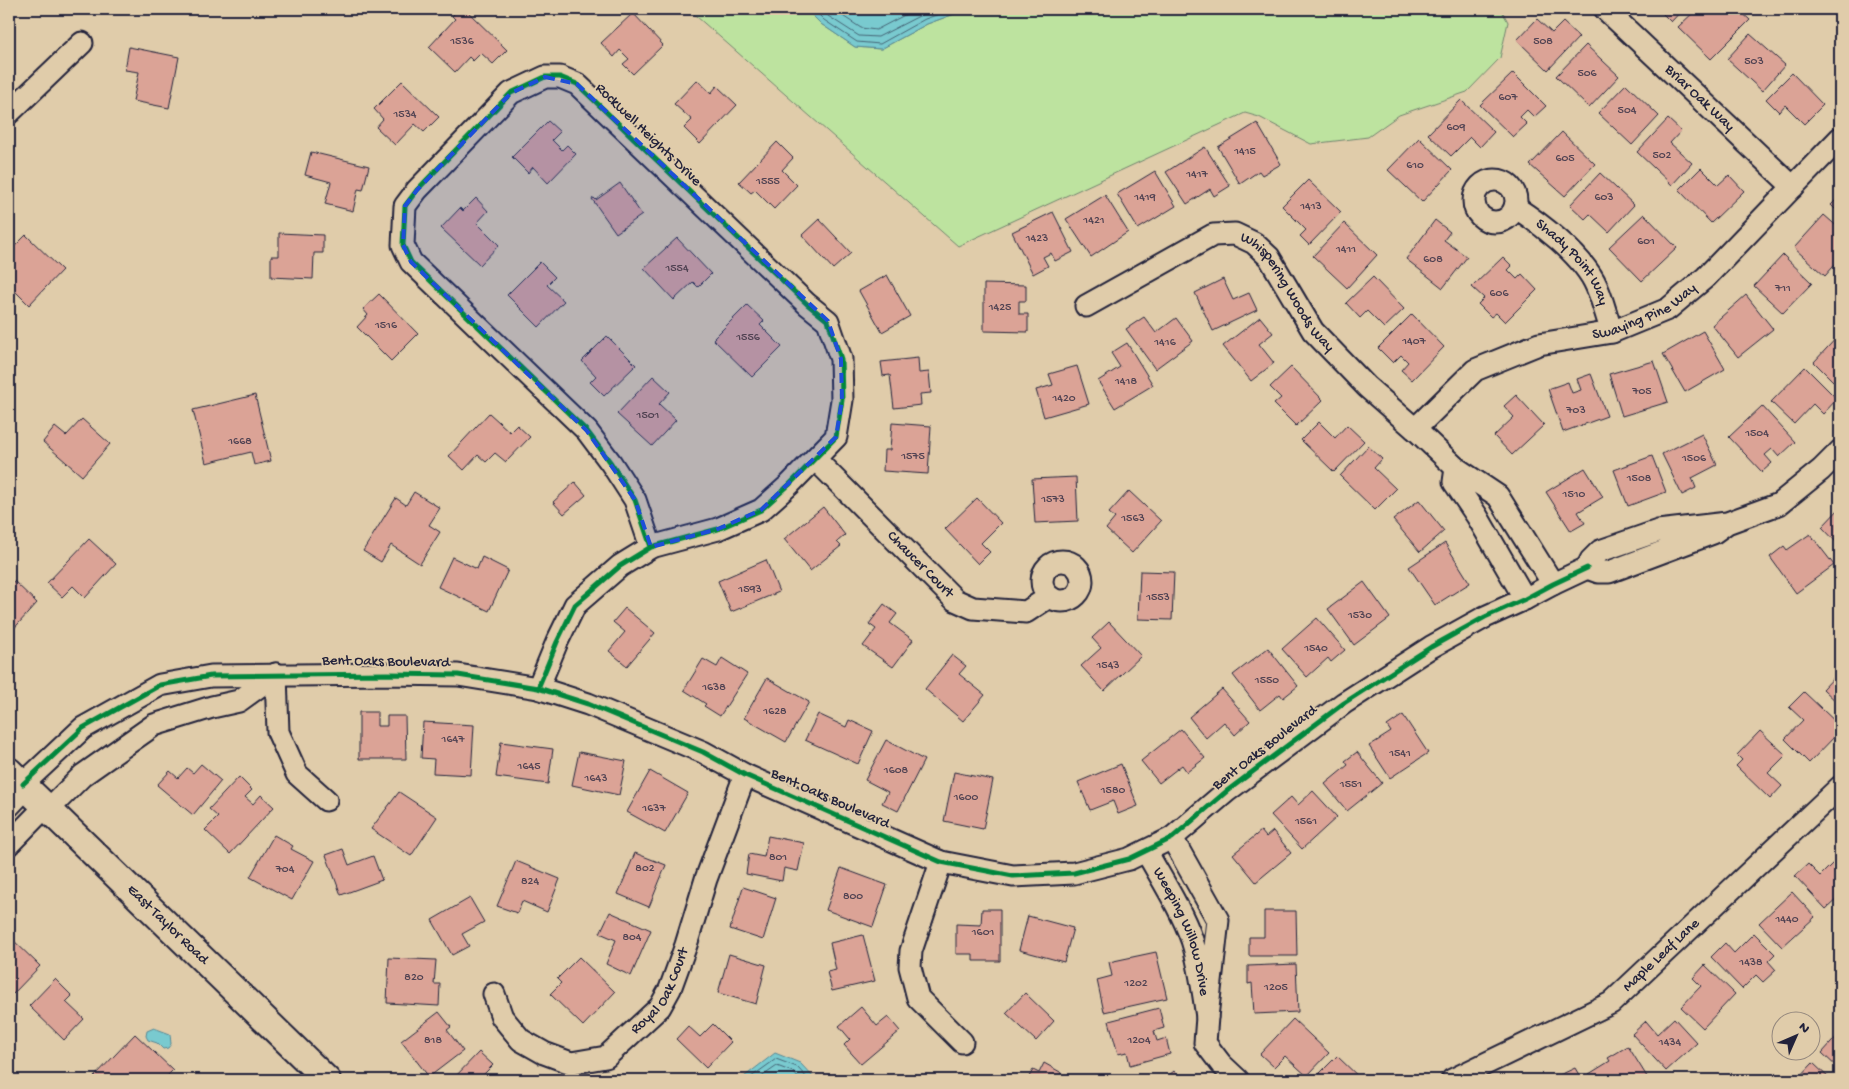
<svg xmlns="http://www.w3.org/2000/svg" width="1849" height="1089" viewBox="0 0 1849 1089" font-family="'Gochi Hand',sans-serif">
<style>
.green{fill:#bde39f;stroke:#70826d}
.water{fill:#79cacf;stroke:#568794}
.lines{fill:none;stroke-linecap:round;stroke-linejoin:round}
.shore{stroke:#456576;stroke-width:1}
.building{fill:#dba396;stroke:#22223b}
.minor-casing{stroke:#22223b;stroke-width:25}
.major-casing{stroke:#22223b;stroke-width:30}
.minor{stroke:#e0ccaa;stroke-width:21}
.major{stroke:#e0ccaa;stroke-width:26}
.cycleway-casing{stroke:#e0ccaa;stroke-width:8}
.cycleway{stroke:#00873e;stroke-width:5}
.marked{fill:#1d4ed8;fill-opacity:0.2;stroke:#1d4ed8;stroke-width:4;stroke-dasharray:10 6;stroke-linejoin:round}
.labels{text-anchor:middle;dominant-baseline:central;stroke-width:4;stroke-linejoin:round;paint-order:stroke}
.number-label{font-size:12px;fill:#504252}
.street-label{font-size:15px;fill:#22223b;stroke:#e0ccaa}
</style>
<rect width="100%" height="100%" fill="#e0ccaa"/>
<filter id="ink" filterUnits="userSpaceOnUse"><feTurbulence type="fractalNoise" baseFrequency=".02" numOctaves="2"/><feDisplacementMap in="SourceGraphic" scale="10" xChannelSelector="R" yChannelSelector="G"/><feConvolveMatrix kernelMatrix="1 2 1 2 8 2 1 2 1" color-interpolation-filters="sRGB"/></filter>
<g filter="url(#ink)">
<path class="green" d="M688 9H806L821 24 855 47 881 49 927 24 968 9H1501L1508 22 1500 58 1467 92 1399 115 1368 137 1311 144 1259 117 1245 113 958 246Z"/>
<path class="water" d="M806 9H968L927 24 881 49 855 47 821 24Z
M154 1028 170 1034 171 1044 168 1048 163 1049 157 1043 148 1040 146 1036 147 1031Z
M775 1053 800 1063 816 1080H740Z"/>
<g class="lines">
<path class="shore" d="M813 9 824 20 857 42 880 44 925 19 953 9
M821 9 828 16 859 36 878 37 923 14 936 9
M832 9 861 28 876 30 916 9
M747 1080 776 1059 797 1067 809 1080
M757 1080 777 1066 793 1072 800 1080"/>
</g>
<path class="building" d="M459 9H465L507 50 493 64 481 53 473 61 469 57 455 72 429 47 455 19 452 16Z
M1658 9H1683L1671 22Z
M1697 9H1738L1750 20 1711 59 1678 27Z
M633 13 663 45 633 74 623 64 629 59 620 50 614 57 601 43Z
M1537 19 1552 33 1563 22 1579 37 1548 70 1517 40Z
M1750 34 1785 65 1762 91 1727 59Z
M1586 45 1619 76 1589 108 1556 76Z
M129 47 179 57 169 108 133 101 139 72 125 70Z
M1513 73 1546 106 1534 117 1527 110 1520 117 1527 124 1513 137 1480 105Z
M1792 73 1823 105 1804 124 1785 105 1779 112 1766 99Z
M697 80 711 93 717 86 737 105 700 144 684 128 692 120 674 104Z
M402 81 439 117 424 132 415 124 395 145 376 127 383 119 374 109Z
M1626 84 1659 116 1632 145 1598 113Z
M1461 100 1494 132 1480 147 1470 137 1451 156 1428 134Z
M1668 119 1681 131 1670 143 1692 163 1672 185 1637 152Z
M548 121 560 132 552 140 562 150 567 145 576 154 548 183 533 167 528 173 512 157Z
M1257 123 1281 164 1262 175 1259 171 1240 184 1218 147Z
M1562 132 1595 164 1565 196 1530 165Z
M1419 138 1452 170 1422 202 1388 170Z
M777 142 793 158 782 170 797 185 774 209 755 190 751 193 739 182Z
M1205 147 1230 186 1214 196 1210 189 1187 204 1166 172Z
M311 152 369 166 363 190 358 189 353 211 325 204 331 182 305 175Z
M1701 168 1718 185 1729 175 1744 191 1711 223 1679 190Z
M1155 171 1176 206 1138 229 1117 194Z
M1600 173 1634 205 1609 232 1590 214 1585 219 1570 205Z
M1308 180 1341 212 1309 245 1300 236 1306 230 1282 206Z
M620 183 642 215 616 233 592 199 594 198 596 200Z
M1105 195 1128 232 1091 257 1066 219Z
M1840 196V214L1831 205Z
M476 198 488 211 477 223 499 245 480 265 441 228 460 208 463 211Z
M1053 212 1073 252 1055 261 1051 253 1043 257 1048 266 1033 274 1012 232Z
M1644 214 1677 248 1642 281 1609 247Z
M1824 215 1840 229V259L1825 276 1794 248Z
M819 219 851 253 833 269 802 235Z
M1435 220 1450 232 1444 240 1467 257 1443 288 1406 259Z
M1344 223 1377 255 1347 288 1313 256Z
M279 233 323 235V253H314L313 279 271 277V256H279Z
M26 235 62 270 29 305 9 285V252Z
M677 238 711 274 698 287 693 282 674 300 644 268Z
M1783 255 1812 283 1783 313 1754 286Z
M1503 257 1512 266 1508 270 1517 279 1522 274 1537 290 1505 322 1496 313 1491 317 1478 304 1484 298 1472 287Z
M540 262 555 277 547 285 564 301 539 327 507 295Z
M887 275 910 316 882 332 859 291Z
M1373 277 1404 309 1384 328 1367 311 1360 318 1346 303Z
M1223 279 1233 300 1249 293 1257 310 1213 331 1195 293Z
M984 284 1026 285V301H1019V314H1028V332L984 331Z
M379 294 418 334 391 361 357 327 368 315 363 309Z
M1746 295 1773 329 1738 357 1712 325Z
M747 305 764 321 760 325 782 347 752 377 713 339Z
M1412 314 1444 347 1412 380 1401 370 1408 362 1401 355 1393 363 1378 348Z
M1144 317 1156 333 1176 318 1193 341 1155 369 1126 329Z
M1260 317 1273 333 1259 344 1274 363 1251 381 1223 346Z
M1703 331 1725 369 1685 392 1663 354Z
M1840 334V388L1814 362Z
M607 336 636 365 604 396 590 382 596 376 582 361Z
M1127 343 1153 385 1115 408 1098 381 1120 367 1111 353Z
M918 358 919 373 929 372 931 393 920 394 921 405 894 408 890 375 883 376 881 362Z
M1654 361 1668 402 1622 416 1609 374Z
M1077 366 1089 404 1044 417 1036 390 1053 385 1049 374Z
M1291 367 1323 400 1296 426 1274 404 1281 398 1270 387Z
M1805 367 1837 399 1823 414 1813 404 1794 424 1771 402Z
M1591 374 1607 416 1563 432 1548 389 1568 382 1572 393 1581 390 1577 379Z
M653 376 670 392 659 404 676 420 652 446 617 414Z
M255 395 271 461 254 465 251 452 206 463 193 410Z
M1516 395 1544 425 1512 455 1494 436 1514 417 1504 406Z
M1762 406 1795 442 1779 457 1772 449 1765 455 1772 463 1762 472 1729 437Z
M489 413 510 432 517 425 530 437 506 462 495 453 486 462 478 455 464 470 449 456Z
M82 419 110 444 82 476 43 442 55 427 66 436Z
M1319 422 1335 438 1347 425 1364 441 1334 472 1301 440Z
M892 423 931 426 928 474 883 471 884 450H890Z
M1702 434 1717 465 1692 478 1696 488 1682 495 1662 454Z
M1368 446 1382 459 1374 468 1396 489 1375 510 1340 476Z
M1652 456 1666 492 1628 506 1614 470Z
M1585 468 1603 497 1578 512 1585 523 1571 531 1546 492Z
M1076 477 1078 521 1035 523 1032 479Z
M575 482 586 495 564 514 553 502Z
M1129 491 1161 521 1132 553 1106 529 1115 518 1109 513Z
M414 492 440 508 429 525 440 532 420 564 391 545 381 562 363 551 396 498 406 505Z
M977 498 1001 523 981 543 990 552 978 564 945 529Z
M1419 500 1444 531 1420 552 1393 520Z
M823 507 845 535 837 542 841 546 810 571 784 539Z
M1840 508V546L1822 527Z
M1810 534 1834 565 1796 593 1770 557 1784 546 1787 550Z
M89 539 116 564 85 598 73 586 62 597 47 583Z
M1445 543 1470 583 1435 605 1409 567Z
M452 557 477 569 482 557 508 570 489 611 438 587Z
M766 560 779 592 731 612 718 581Z
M1140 571 1174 572 1172 620 1138 619Z
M14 581 37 603 9 634V587Z
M1364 582 1390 618 1354 645 1328 609Z
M884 604 897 614 890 623 913 640 893 667 863 646 876 629 869 624Z
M625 608 655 633 627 666 609 651 625 632 613 622Z
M1317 618 1345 650 1331 662 1328 658 1307 677 1282 649Z
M1109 622 1141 656 1104 691 1081 666 1101 648 1092 638Z
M1268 648 1298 686 1283 698 1280 694 1260 710 1233 675Z
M952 655 966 666 959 674 985 695 963 721 925 689Z
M722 658 747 674 720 716 704 706 706 704 684 690 703 659 717 667Z
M1840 671V705L1823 689Z
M767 678 809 702 786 742 744 718Z
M1222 689 1250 721 1235 735 1224 722 1206 738 1189 717Z
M1804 692 1840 726V731L1809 763 1785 739 1803 720 1789 707Z
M359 712H377V726H387V716H405L406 759H359Z
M818 714 846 727 849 720 873 731 858 764 805 740Z
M1403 715 1428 753 1390 778 1369 746 1391 732 1387 726Z
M423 722 474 725 471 775 433 773 434 759 421 758Z
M1181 729 1205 758 1187 772 1182 765 1159 783 1141 761Z
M1760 731 1786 755 1768 773 1782 786 1770 799 1736 766 1742 760 1737 755Z
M886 740 924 760 898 811 882 803 888 792 865 780Z
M501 742 553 749 548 784 496 777Z
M579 752 626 761 619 795 572 785Z
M1357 752 1382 783 1347 811 1325 784 1348 765 1345 761Z
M201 764 221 781 193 815 157 785 170 771 178 778 187 768 193 773Z
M1121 764 1138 806 1118 814 1113 801 1090 810 1078 782Z
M650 771 688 793 665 833 627 812Z
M954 772 993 780 983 829 944 821Z
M239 777 252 790 245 797 253 804 261 795 274 807 230 854 205 830 218 817 209 809Z
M1313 791 1337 817 1302 849 1271 815 1291 797 1298 805Z
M399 792 437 817 411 856 371 829Z
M1261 831 1266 837 1273 831 1291 853 1256 882 1233 854Z
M274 835 293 846 291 849 314 861 292 900 250 877Z
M768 836 804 843 798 871 784 868 782 881 746 874 749 854 764 857Z
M343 849 349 865 373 856 382 880 341 895 326 855Z
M635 853 666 865 649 907 618 894Z
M1837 859 1840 862V896L1826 909 1795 876 1808 864 1820 876Z
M516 861 560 879 547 912 522 901 517 913 497 906Z
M841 868 887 885 873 927 826 910Z
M743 887 776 898 763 940 730 929Z
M1792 892 1815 917 1782 947 1759 923Z
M470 898 484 922 462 934 469 946 452 955 432 920Z
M982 909H1000V961H973V954H956V924L981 925Z
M1264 911H1296L1297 956H1249V937H1264Z
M610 912 651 930 631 976 606 964 616 940 600 933Z
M1028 916 1073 928 1064 962 1019 950Z
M1754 933 1775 954 1768 961 1776 970 1763 982 1756 975 1742 989 1711 957 1725 943 1734 953Z
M863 935 875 981 832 991 827 972 836 970 830 943Z
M9 936 40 966 13 994 9 990Z
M1156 952 1167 998 1104 1012 1097 980 1112 976 1109 962Z
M729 954 766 965 756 1004 718 993Z
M579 957 615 992 583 1026 550 994 561 983 557 979Z
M389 958 436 960 434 984H440L439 1006 387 1003Z
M1296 964 1298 1012 1254 1014 1252 983 1248 984V966Z
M1705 965 1735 994 1703 1028 1681 1007 1701 986 1693 978Z
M55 979 72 996 66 1002 84 1019 64 1040 29 1006Z
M1025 993 1054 1021 1036 1041 1006 1013Z
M861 1007 877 1026 888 1017 900 1031 861 1064 844 1045 850 1039 839 1026Z
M1159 1008 1164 1028 1154 1031 1157 1041 1166 1038 1170 1054 1130 1065 1127 1052 1118 1054 1109 1021Z
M439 1012 451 1027 447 1030 463 1051 429 1077 401 1041Z
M1674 1018 1697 1043 1666 1071 1632 1034 1646 1021 1657 1034Z
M1293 1019 1329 1053 1307 1076 1285 1056 1274 1067 1260 1054Z
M713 1024 731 1042 706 1068 676 1039 688 1026 700 1037Z
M1840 1033V1070L1822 1053Z
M135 1034 173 1070 163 1080H97L94 1077Z
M1628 1046 1649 1080H1593L1589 1074 1610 1061 1608 1058Z
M479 1052 493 1065 483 1075 489 1080H452Z
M1337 1056 1362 1080H1313Z
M1044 1063 1062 1073 1059 1080H1027L1033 1070 1039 1073Z
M1813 1063 1831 1080H1797Z
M1575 1068 1582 1080H1563L1560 1075Z
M1174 1071 1181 1080H1163Z"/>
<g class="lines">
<defs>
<g id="minor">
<path id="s1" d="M1605 9 1793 187"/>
<path d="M9 113 82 43"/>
<circle cx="1495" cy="201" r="21"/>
<path id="s2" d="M1515 207C1541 224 1579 253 1594 281 1602 296 1606 316 1612 332"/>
<path id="s3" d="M1086 306 1213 235 1235 234 1254 243 1269 257 1313 331 1367 387 1415 429 1456 468"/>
<path id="s4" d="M1415 429 1475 370 1539 344 1612 332 1668 309 1706 277 1840 138"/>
<path id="s5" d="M815 459 955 600 973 608 1026 612 1049 597"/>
<path d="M1727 523 1713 533 1609 572H1598L1587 568 1591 560 1600 551 1658 531 1727 523 1779 504 1821 470 1840 451"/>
<circle cx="1062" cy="581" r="20"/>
<path d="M1525 599 1477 516 1454 482 1456 468 1498 496 1553 584"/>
<path d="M276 674 278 732 297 774 326 800"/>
<path d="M538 688 557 642 575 605 620 566 651 547 718 529 761 510 789 485 836 437 842 400 841 359 828 321 807 304 577 84 560 77H545L511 93 417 190 405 206 403 245 411 262 587 431 611 463 635 500 651 547"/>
<path d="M23 784 83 728 160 685 211 676 387 674 458 675 538 688 588 704 703 752 745 775 941 862 1013 876 1074 873 1129 859 1172 838 1227 791 1344 703 1431 647 1485 617 1525 599 1553 584 1587 568"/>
<path d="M9 806 26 788"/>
<path d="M48 810 83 775 154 725 212 707 239 701 276 674"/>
<path d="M9 844 45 807"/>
<path id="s6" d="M1146 851C1162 880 1181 909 1192 940 1200 965 1203 991 1207 1017L1218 920 1172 838"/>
<path d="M941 862 911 951 910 967 918 998 962 1042"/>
<path id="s7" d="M494 994 502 1017 521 1040 544 1053 571 1063 606 1057 660 1007 670 989 686 945 706 879 745 775"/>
<path d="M1207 1017 1205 1043 1221 1064 1238 1080"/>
<path id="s8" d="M1452 1080 1611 1003 1840 787"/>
</g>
<g id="major">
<path id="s9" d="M9 771 327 1080"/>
</g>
</defs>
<use href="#minor" class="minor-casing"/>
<use href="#major" class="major-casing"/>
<use href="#minor" class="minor"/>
<use href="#major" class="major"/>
<defs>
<path id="cycleway" d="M538 688 557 642 575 605 620 566 651 547 718 529 761 510 789 485 836 437 842 400 841 359 828 321 807 304 577 84 560 77H545L511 93 417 190 405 206 403 245 411 262 587 431 611 463 635 500 651 547
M23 784 83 728 160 685 211 676 387 674 458 675 538 688 588 704 703 752 745 775 941 862 1013 876 1074 873 1129 859 1172 838 1227 791 1344 703 1431 647 1485 617 1525 599 1553 584 1587 568"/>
</defs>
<use href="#cycleway" class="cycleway-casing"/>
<use href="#cycleway" class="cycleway"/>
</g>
</g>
<path class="marked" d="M545 77 577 84 828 321 841 359 842 400 836 437 761 510 718 529 651 547 635 500 587 431 411 262 403 245 405 206 417 190 511 93Z"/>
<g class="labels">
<g class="number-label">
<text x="462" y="42">1536</text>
<text x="1543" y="42">508</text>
<text x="1754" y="62">503</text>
<text x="1587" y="74">506</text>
<text x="1508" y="98">607</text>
<text x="1627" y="111">504</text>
<text x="405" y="115">1534</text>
<text x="1456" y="128">609</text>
<text x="1245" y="152">1415</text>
<text x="1662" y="156">502</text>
<text x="1565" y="159">605</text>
<text x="1415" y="166">610</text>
<text x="1197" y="175">1417</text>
<text x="768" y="182">1555</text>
<text x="1145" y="198">1419</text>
<text x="1604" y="198">603</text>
<text x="1311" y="207">1413</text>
<text x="1094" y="221">1421</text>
<text x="1037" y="239">1423</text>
<text x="1646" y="242">601</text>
<text x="1346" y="250">1411</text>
<text x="1433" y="260">608</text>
<text x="677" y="269">1554</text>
<text x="1783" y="289">711</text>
<text x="1499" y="294">606</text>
<text x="1000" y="308">1425</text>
<text x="386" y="326">1516</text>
<text x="748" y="338">1556</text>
<text x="1414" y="342">1407</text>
<text x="1165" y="343">1416</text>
<text x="1126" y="382">1418</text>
<text x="1642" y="392">705</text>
<text x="1064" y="399">1420</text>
<text x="1576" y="411">703</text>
<text x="648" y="416">1501</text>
<text x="1757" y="434">1504</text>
<text x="240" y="442">1668</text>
<text x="913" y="457">1575</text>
<text x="1694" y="459">1506</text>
<text x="1639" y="479">1508</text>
<text x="1574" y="495">1510</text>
<text x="1053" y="500">1573</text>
<text x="1133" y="519">1563</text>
<text x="750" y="590">1593</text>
<text x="1158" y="598">1553</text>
<text x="1360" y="616">1530</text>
<text x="1316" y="649">1540</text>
<text x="1108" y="666">1543</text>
<text x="1267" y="681">1550</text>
<text x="714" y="688">1638</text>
<text x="775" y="712">1628</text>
<text x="453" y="740">1647</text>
<text x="1400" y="754">1541</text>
<text x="529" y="767">1645</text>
<text x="896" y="771">1608</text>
<text x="596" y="779">1643</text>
<text x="1351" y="785">1551</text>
<text x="1113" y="791">1580</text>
<text x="966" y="798">1600</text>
<text x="654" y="809">1637</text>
<text x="1306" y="822">1561</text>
<text x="778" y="858">801</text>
<text x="645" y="869">802</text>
<text x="285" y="870">704</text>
<text x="530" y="882">824</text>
<text x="853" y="897">800</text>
<text x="1787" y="920">1440</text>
<text x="983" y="933">1601</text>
<text x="632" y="938">804</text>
<text x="1751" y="963">1438</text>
<text x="414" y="978">820</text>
<text x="1136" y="984">1202</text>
<text x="1276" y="988">1205</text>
<text x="433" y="1041">818</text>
<text x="1139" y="1041">1204</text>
<text x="1670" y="1043">1434</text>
</g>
<g class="street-label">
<text stroke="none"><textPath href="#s1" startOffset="130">Briar Oak Way</textPath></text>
<text transform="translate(648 135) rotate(44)">Rockwell Heights Drive</text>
<text stroke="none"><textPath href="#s2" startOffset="81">Shady Point Way</textPath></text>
<text stroke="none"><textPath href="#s3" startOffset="248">Whispering Woods Way</textPath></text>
<text stroke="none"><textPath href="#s4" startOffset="265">Swaying Pine Way</textPath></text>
<text stroke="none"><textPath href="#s5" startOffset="149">Chaucer Court</textPath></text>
<text transform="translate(386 662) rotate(1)">Bent Oaks Boulevard</text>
<text transform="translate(1265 748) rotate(-38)">Bent Oaks Boulevard</text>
<text transform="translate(830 799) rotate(24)">Bent Oaks Boulevard</text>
<text stroke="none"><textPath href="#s9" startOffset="221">East Taylor Road</textPath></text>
<text stroke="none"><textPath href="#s6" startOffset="89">Weeping Willow Drive</textPath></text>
<text stroke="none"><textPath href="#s8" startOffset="246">Maple Leaf Lane</textPath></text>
<text stroke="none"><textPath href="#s7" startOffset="232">Royal Oak Court</textPath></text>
</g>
</g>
<rect width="1849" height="1089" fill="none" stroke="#e0ccaa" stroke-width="30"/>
<rect x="15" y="15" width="1819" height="1059" fill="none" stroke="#22223b" stroke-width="2" filter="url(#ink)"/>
<g transform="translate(1796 1036) rotate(45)"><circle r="24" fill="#e0ccaa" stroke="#94887e"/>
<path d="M0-4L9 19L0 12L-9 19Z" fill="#22223b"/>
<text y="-8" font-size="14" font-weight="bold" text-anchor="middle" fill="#22223b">N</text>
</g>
</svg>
